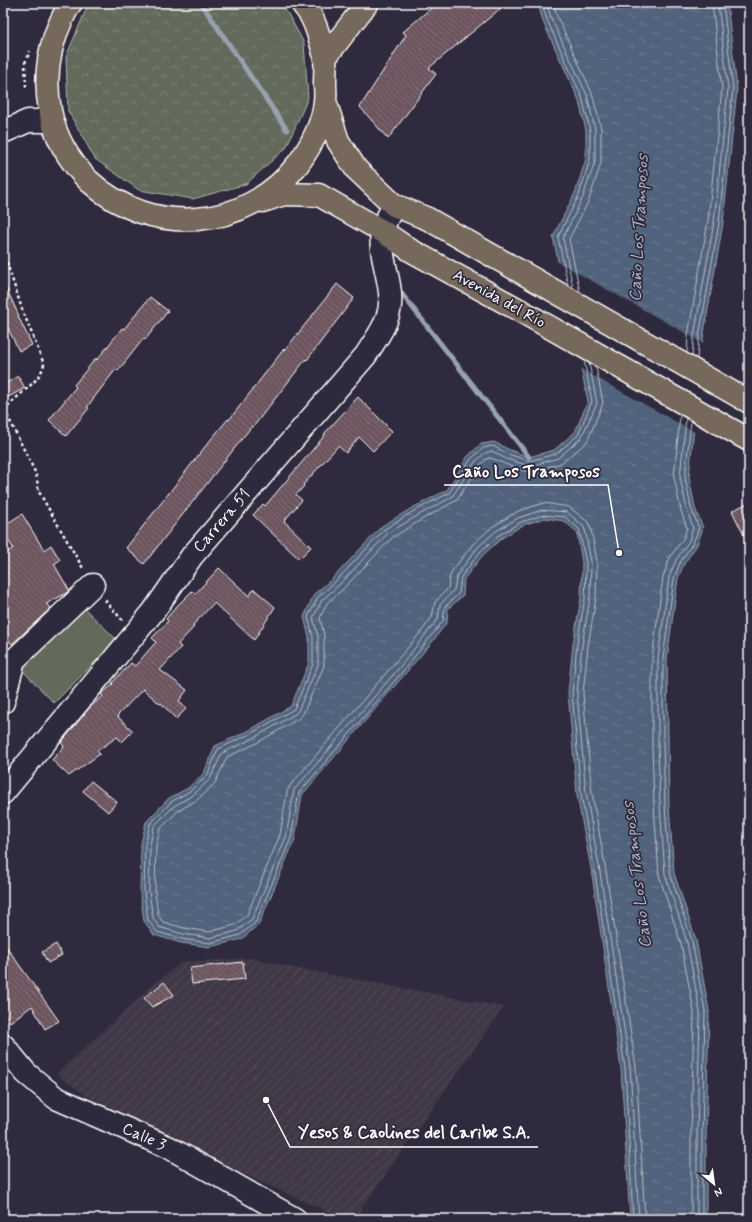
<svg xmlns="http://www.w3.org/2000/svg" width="752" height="1222" viewBox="0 0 752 1222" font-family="Mynerve,sans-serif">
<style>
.industrial{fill:url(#industrial-furrows)}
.forest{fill:url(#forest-crowns);stroke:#b2b4ae}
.pitch{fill:#646a5c;stroke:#b2b4ae}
.water{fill:url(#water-ripples);stroke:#97a1b0}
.pier{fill:#2f2a3d}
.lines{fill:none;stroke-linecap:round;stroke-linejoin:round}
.shore{stroke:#b9c0ca;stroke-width:1}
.stream{stroke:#97a1b0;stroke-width:5}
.building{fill:url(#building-back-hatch);stroke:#fff}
.minor-casing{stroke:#fff;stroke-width:25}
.major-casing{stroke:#fff;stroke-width:25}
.path{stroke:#fff;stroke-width:2.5;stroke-dasharray:3 3;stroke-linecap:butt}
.minor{stroke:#2f2a3d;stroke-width:22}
.major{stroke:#76695c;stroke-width:22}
.labels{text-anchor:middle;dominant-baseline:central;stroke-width:3.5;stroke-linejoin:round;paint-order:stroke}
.street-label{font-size:16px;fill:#fff;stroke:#2f2a3d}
.water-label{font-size:17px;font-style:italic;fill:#b1b8c4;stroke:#2f2a3d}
.leader{fill:none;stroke:#fff;stroke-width:1.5}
.callout-dot{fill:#fff;stroke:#2f2a3d;stroke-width:1.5}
.callout-label{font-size:17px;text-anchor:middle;font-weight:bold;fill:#fff;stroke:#2f2a3d;stroke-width:3.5;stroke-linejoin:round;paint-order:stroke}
</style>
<defs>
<pattern id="industrial-furrows" width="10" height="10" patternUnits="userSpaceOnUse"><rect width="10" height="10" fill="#413747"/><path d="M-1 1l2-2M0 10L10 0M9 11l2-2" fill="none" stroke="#544b59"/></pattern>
<pattern id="forest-crowns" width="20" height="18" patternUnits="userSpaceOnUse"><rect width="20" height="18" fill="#646a5c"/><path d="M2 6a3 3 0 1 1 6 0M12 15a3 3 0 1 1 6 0" fill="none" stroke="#7b8074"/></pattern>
<pattern id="water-ripples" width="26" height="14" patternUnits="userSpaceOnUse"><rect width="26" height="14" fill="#51627b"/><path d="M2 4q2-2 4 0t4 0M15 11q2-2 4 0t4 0" fill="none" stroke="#6b7a8f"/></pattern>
<pattern id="building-back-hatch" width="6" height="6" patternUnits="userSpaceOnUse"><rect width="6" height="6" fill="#6c545f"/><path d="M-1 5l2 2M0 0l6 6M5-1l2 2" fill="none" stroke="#826e77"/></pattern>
</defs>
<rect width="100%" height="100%" fill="#2f2a3d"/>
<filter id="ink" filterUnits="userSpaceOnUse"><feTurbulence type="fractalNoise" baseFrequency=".025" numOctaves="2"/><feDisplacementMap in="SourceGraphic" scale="8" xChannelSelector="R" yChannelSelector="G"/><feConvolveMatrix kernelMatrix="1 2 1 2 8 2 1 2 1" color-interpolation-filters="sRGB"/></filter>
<g filter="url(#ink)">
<path class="industrial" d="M252 958 290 967 504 1007 354 1219H343L117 1117 56 1074 153 985 182 962Z"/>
<path class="forest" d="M91 3H282L304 43 308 98 286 148 246 184 193 199 139 190 95 159 68 111 66 57 87 7Z"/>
<path class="pitch" d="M81 605 117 640 54 703 19 667Z"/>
<path class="water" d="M538 3H727L737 89 723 223 703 338 689 477 695 508 703 528 697 545 684 564 678 578 667 659 669 806 674 873 696 940 709 1011 706 1136V1219H630L621 1068 591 868 577 795 568 693 573 644 581 598 582 563 577 532 564 521 545 518 523 525 502 538 483 555 464 579 463 595 448 609 447 622 433 641 302 795 295 839 259 924 242 939 210 947 181 943 154 935 144 921 140 893 141 844 146 822 169 798 188 788 204 773 215 746 248 731 291 706 309 663V637L304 617 314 594 332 579 382 526 412 508 447 490 468 456 481 444 494 442 510 450 529 457 554 450 575 432 588 401 553 237 575 193 586 159V130L578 98 543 22Z"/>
<path class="pier" d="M556 261 705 344 696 433 579 368Z"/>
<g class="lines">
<path class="shore" d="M542 3 547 20 582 97 590 130V160L579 195 558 237 568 285
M547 3 551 18 587 95 595 129V162L583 197 563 238 573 288
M553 3 557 16 592 93 601 128V163L589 200 569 239 580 292
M687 353 688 335 708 221 722 89 712 3
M692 356 694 336 714 222 728 89 718 3
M697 359 699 337 719 223 733 89 723 3
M584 360 592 401 578 435 556 454 529 461 508 454 493 446 483 448 471 459 449 493 414 511 385 529 335 582 318 597 308 617 313 637V664L294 709 250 734 218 749 207 776 190 791 171 802 150 824 145 845 144 892 148 920 157 932 182 939 210 943 240 935 256 922 291 838 299 793 403 671 443 621 445 607 459 593 461 577 480 552 499 535 521 522 544 515 565 517 579 529 586 563 585 598 577 644 572 693 581 794 594 867 625 1068 633 1219
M589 363 597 403 581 438 558 458 530 466 506 459 492 451 485 453 475 462 452 497 417 516 388 533 339 585 322 600 313 618 318 636V665L298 711 295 714 252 739 222 753 210 779 193 795 174 806 154 826 150 845 149 892 153 918 159 927 183 934 210 938 237 931 252 919 286 837 294 790 399 668 438 619 440 605 454 590 457 575 477 548 496 531 518 518 542 510 567 512 583 526 585 530 591 562 590 598 582 645 577 693 586 793 599 866 630 1067 639 1219
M596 367 603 403 589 437 586 443 561 463 531 472 524 471 505 464 491 458H488L479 466 457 500 419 521 392 538 343 589 327 603 320 618 324 635V666L303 714 298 719 255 744 227 757 215 783 197 800 178 811 160 829 156 846 155 892 158 915 163 922 184 928 209 932 235 925 247 915 280 835 287 792 289 787 421 632 432 617 435 602 448 588 450 576 452 571 472 545 492 527 518 511 544 503 569 507 588 522 591 529 597 561 596 598 588 646 583 693 592 793 605 865 636 1067 645 1219
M680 415 674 477 681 511 687 528 683 539 670 557 663 577 652 659V745L654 806 659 875 681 944 694 1012 691 1136V1219
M686 418 680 477 687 510 693 528 689 541 676 560 669 577 658 659V745L660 806 665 874 687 942 700 1012 697 1136V1219
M691 421 685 477 691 508 699 528 693 543 681 561 674 578 663 659V745L665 806 670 873 692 941 705 1011 702 1136V1219"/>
<path class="stream" d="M201 3 287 130
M398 289 529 457"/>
</g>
<path class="building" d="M437 3H507L429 68 436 74 388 139 360 107 406 35 403 32Z
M3 281 19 316H18L32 345 19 351 5 322 3 323Z
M337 284 354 298 307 360 306 359 253 427 252 426 144 564 126 548 208 443 228 419 229 420 284 349 285 350Z
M150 297 168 311 145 340 144 338 118 371 116 369 87 407 89 408 66 436 49 420 76 387 74 385 96 358 97 360 122 328 124 329Z
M18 376 25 388 3 400V385Z
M358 397 392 431 373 451 359 437 346 453 338 446 303 485 304 486 296 495 302 500 284 521 311 547 299 559 253 515 263 504 265 506 325 435 324 434Z
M749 502V545L732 511Z
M22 514 44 550 51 545 60 560 54 564 69 590 65 594 46 604 51 608 12 644 3 635V556L13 548 3 532V526Z
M219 568 249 596 254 589 275 607 254 640 214 603 192 626 194 627 178 644 181 647 160 670 187 690 179 701 186 709 176 719 161 703 160 704 143 689 117 716 133 731 122 742 117 737 97 751 100 754 69 776 52 760 64 746 61 743 89 708 103 696 101 694 113 684 112 683 131 663 135 666 156 642 152 638 168 621 166 619 176 607 192 591 195 594Z
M91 781 117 802 108 812 83 791Z
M3 942 25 973 59 1021 45 1029 32 1006 10 1022 3 1012Z
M56 944 62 955 48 963 42 952Z
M243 962 245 979 192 984 190 968Z
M164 982 174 995 152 1007 144 998Z"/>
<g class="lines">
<defs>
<path id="minor" d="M3 132 28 121H52
M3 702 14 660 93 585
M3 793 153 612 192 556 366 355C373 343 383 331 387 318 398 290 378 261 382 233 383 224 390 213 394 205
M3 1045 26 1073 56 1098 170 1148 295 1219"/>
<path id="major" d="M71 3C67 8 65 13 62 19 48 48 44 78 50 110 55 137 70 162 89 181 151 238 246 231 298 164 311 146 323 124 325 101 326 95 325 89 325 83 325 75 326 66 325 58 323 48 317 28 312 18 310 13 305 8 302 3
M325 58 367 3
M325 101 338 141 356 169 394 205 428 219 749 402
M263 201 284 194 319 195 382 231 410 250 521 311 749 440"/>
</defs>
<use href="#minor" class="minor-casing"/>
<use href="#major" class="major-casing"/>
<path class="path" d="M26 87 25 63 30 51
M3 251 22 309 44 364C40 383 19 392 7 408V415L36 474 39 492 84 570
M105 600 123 621"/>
<use href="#minor" class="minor"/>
<use href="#major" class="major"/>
</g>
</g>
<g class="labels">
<g class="street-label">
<text transform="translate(499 299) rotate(29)">Avenida del Río</text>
<text transform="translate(222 521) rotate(-49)">Carrera 51</text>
<text transform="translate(144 1137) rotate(24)">Calle 3</text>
</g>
<g class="water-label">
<text transform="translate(639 228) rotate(-87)">Caño Los Tramposos</text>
<text transform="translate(637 875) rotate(-97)">Caño Los Tramposos</text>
</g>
</g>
<path class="leader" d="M619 553L608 485H444M266 1100L290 1147H538"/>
<g class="callout-dot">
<circle cx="619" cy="553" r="4"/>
<circle cx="266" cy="1100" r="4"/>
</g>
<g class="callout-label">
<text x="526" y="477">Caño Los Tramposos</text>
<text x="414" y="1138">Yesos &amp; Caolines del Caribe S.A.</text>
</g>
<rect width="752" height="1222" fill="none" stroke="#2f2a3d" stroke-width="16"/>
<rect x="8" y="8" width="736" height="1206" fill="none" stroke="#fff" stroke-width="1.5" filter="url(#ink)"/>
<g transform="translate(714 1184) rotate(151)" stroke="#2f2a3d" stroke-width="3" paint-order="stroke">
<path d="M0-3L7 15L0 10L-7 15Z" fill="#ffffff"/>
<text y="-6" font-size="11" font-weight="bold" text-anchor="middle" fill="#ffffff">N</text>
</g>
</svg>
